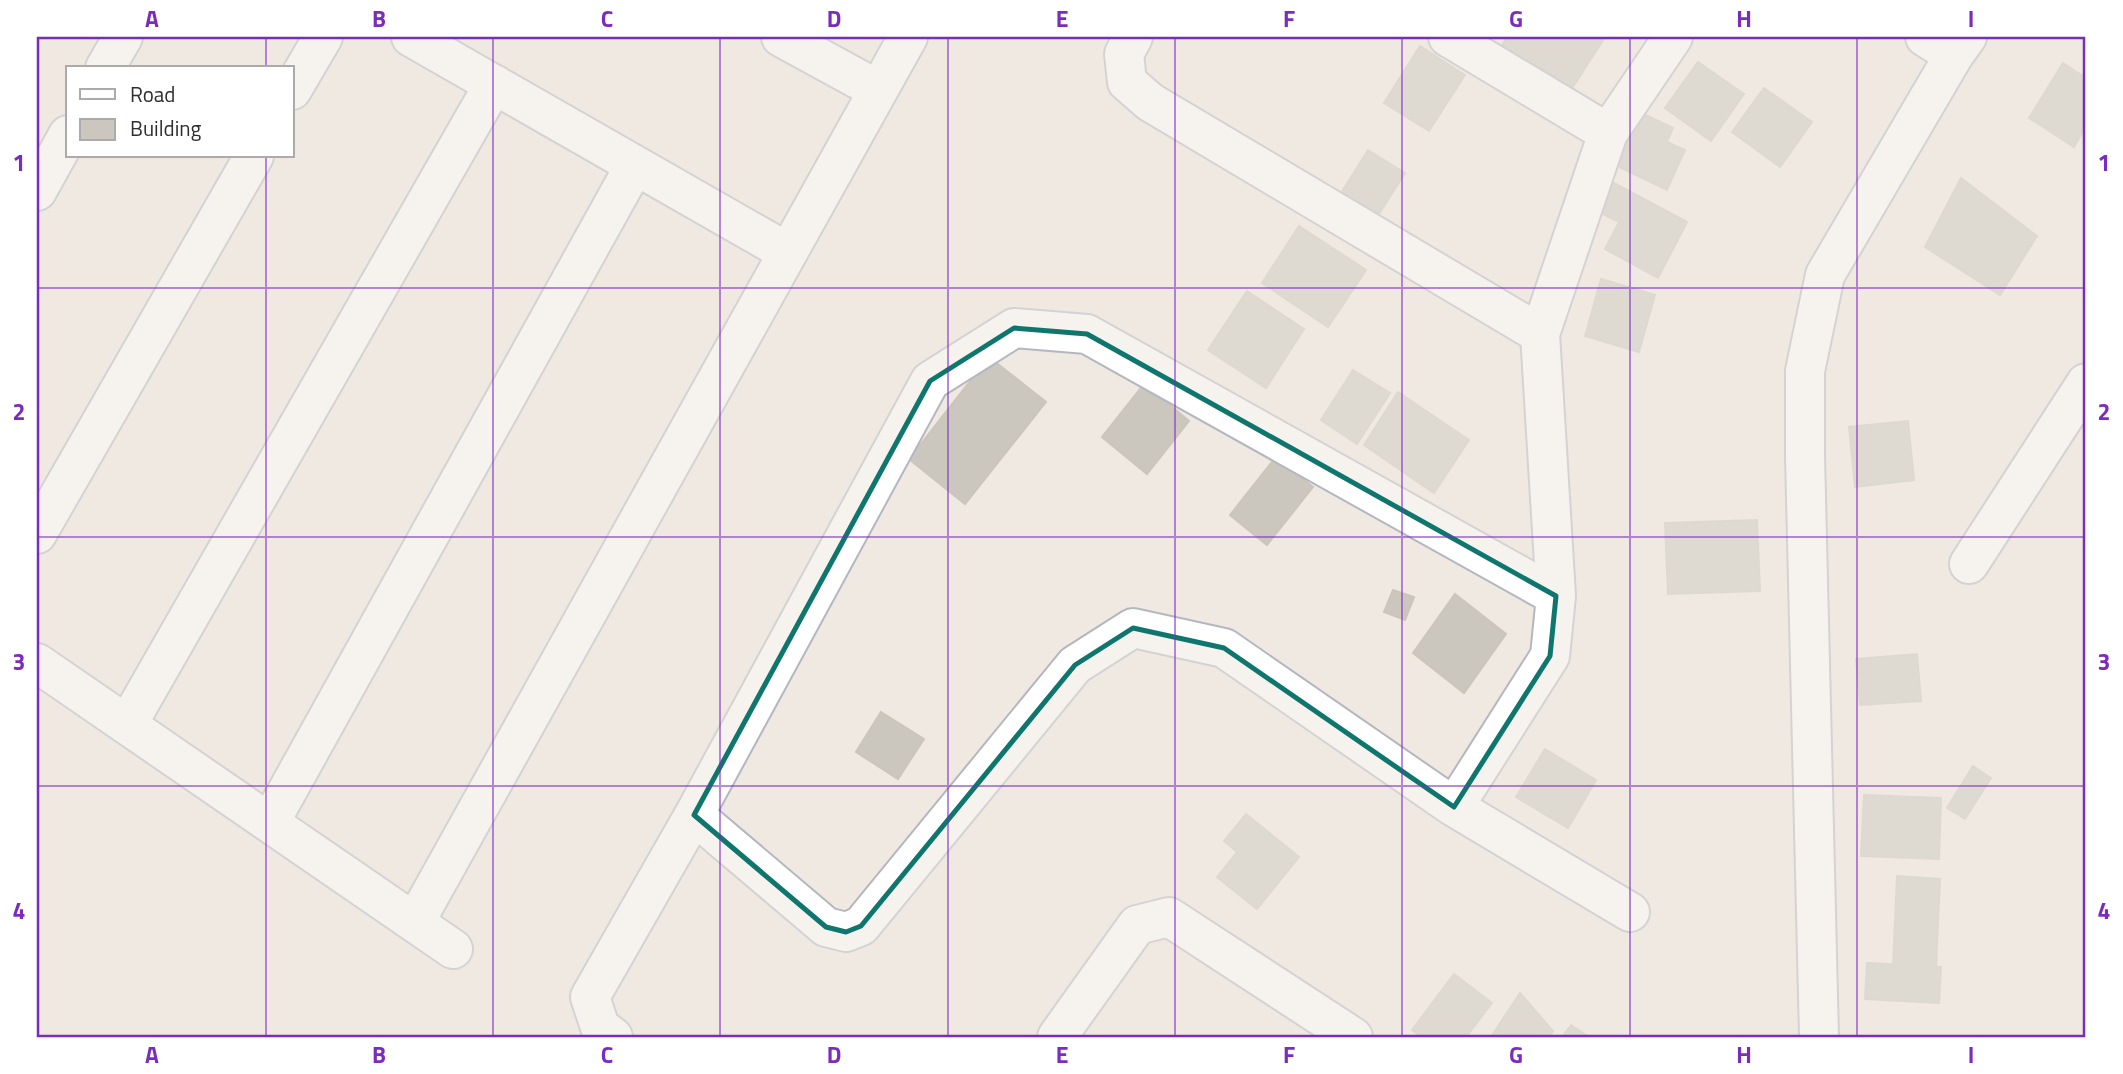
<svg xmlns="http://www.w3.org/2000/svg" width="2123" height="1074" viewBox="0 0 2123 1074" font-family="'Titillium Web',sans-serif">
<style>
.building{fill:#cbc7bf;stroke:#cbc5ba;stroke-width:2}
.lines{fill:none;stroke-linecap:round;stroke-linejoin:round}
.minor-casing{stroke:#b4b7c1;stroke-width:42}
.minor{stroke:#fff;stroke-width:38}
.marked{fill:none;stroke:#0f766e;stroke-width:5;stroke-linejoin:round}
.grid{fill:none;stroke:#7b2cbf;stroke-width:2;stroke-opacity:0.55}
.neatline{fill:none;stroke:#7b2cbf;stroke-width:2.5}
.grid-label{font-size:23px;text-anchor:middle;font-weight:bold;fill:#7b2cbf}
</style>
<rect width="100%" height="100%" fill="#efe9e1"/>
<path class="building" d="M1507 37H1605L1571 90 1502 45Z
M1420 46 1465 75 1429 131 1384 103Z
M1698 62 1744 94 1711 141 1665 108Z
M2063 63 2086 78V126L2074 147 2029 118Z
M1764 88 1812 122 1780 167 1732 132Z
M1639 112 1673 128 1667 142 1685 150 1667 190 1615 165Z
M1368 150 1405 173 1377 217 1341 193Z
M1961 178 2037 236 2000 295 1925 247Z
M1612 182 1687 222 1658 278 1605 249 1619 222 1597 211Z
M1299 226 1366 270 1328 327 1262 283Z
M1601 279 1655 295 1639 352 1585 336Z
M1247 291 1304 329 1266 388 1208 350Z
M989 357 1046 402 965 504 909 459Z
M1353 370 1390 393 1357 444 1321 420Z
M1144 384 1189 421 1147 474 1102 437Z
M1398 392 1469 440 1434 493 1364 445Z
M1908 421 1914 480 1855 487 1849 427Z
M1275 458 1313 487 1267 545 1230 515Z
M1757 520 1760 591 1668 594 1665 523Z
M1393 590 1414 597 1405 620 1384 612Z
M1455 594 1506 634 1464 693 1413 653Z
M1917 654 1921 701 1860 705 1856 659Z
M881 712 924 739 898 779 856 752Z
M1545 749 1596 780 1568 828 1516 797Z
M1973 766 1991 778 1965 819 1947 808Z
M1864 795 1941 798 1939 859 1861 856Z
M1246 814 1299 857 1257 909 1217 877 1237 852 1224 841Z
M1897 876 1940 879 1936 967 1893 964Z
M1867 963 1941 967 1939 1003 1865 999Z
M1454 974 1492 1003 1466 1037H1422L1412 1030Z
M1520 993 1553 1031 1549 1037H1491Z
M1571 1025 1589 1037H1562Z"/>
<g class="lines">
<defs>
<path id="minor" d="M411 37 787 252
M781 37 878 90
M1133 37 1124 54 1127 82 1150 102 1540 334 1556 596 1087 334 1014 328 930 381 694 815 826 927 846 932 861 926 1075 665 1133 628 1224 648 1454 807 1630 912
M1448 37 1608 133 1673 37
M1925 37 1954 55
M105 68 123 37
M292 90 323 37
M37 191 68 135
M1540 334 1608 133
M37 534 254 156
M1969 564 2086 383
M37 663 453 949
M127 725 494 84
M1454 807 1550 656 1556 596
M270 822 635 165
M415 922 908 37
M613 1037 600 1027 590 997 694 815
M1057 1037 1137 925 1169 917 1353 1037
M1819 1037 1805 456V371L1825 275 1954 55 1967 37"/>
</defs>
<use href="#minor" class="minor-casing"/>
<use href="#minor" class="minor"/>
</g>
<path d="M0 0H2123V1074H0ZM1014 328 1087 334 1556 596 1550 656 1454 807 1224 648 1133 628 1075 665 861 926 846 932 826 927 694 815 930 381Z" fill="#efe9e1" fill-opacity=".55" fill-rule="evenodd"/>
<path class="marked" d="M1014 328 1087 334 1556 596 1550 656 1454 807 1224 648 1133 628 1075 665 861 926 846 932 826 927 694 815 930 381Z"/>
<path class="grid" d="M266 37V68M493 37V1037M720 37V1037M948 37V1037M1175 37V1037M1402 37V1037M1630 37V1037M1857 37V1037M266 156V1037M37 288H2086M37 537H2086M37 786H2086"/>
<rect width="2123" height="1074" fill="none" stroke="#ffffff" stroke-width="77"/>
<rect x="66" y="66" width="228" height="91" fill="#ffffff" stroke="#ababab" stroke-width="2"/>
<rect x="80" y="89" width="35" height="10" fill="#ffffff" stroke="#ababab" stroke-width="2"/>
<text x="130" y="102" font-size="21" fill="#2e2e2e">Road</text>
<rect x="80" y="119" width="35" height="21" fill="#cbc7bf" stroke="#ababab" stroke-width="2"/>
<text x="130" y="136" font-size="21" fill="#2e2e2e">Building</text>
<rect x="38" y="38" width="2046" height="998" class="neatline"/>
<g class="grid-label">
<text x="152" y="27">A</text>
<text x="379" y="27">B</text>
<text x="607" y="27">C</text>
<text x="834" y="27">D</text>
<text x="1062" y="27">E</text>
<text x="1289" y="27">F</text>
<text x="1516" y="27">G</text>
<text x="1744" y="27">H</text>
<text x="1971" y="27">I</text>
<text x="19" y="171">1</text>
<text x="2104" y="171">1</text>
<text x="19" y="420">2</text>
<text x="2104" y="420">2</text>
<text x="19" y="670">3</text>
<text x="2104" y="670">3</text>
<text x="19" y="919">4</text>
<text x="2104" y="919">4</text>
<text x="152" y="1063">A</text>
<text x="379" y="1063">B</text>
<text x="607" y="1063">C</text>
<text x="834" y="1063">D</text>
<text x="1062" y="1063">E</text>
<text x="1289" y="1063">F</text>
<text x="1516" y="1063">G</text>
<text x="1744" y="1063">H</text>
<text x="1971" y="1063">I</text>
</g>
</svg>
